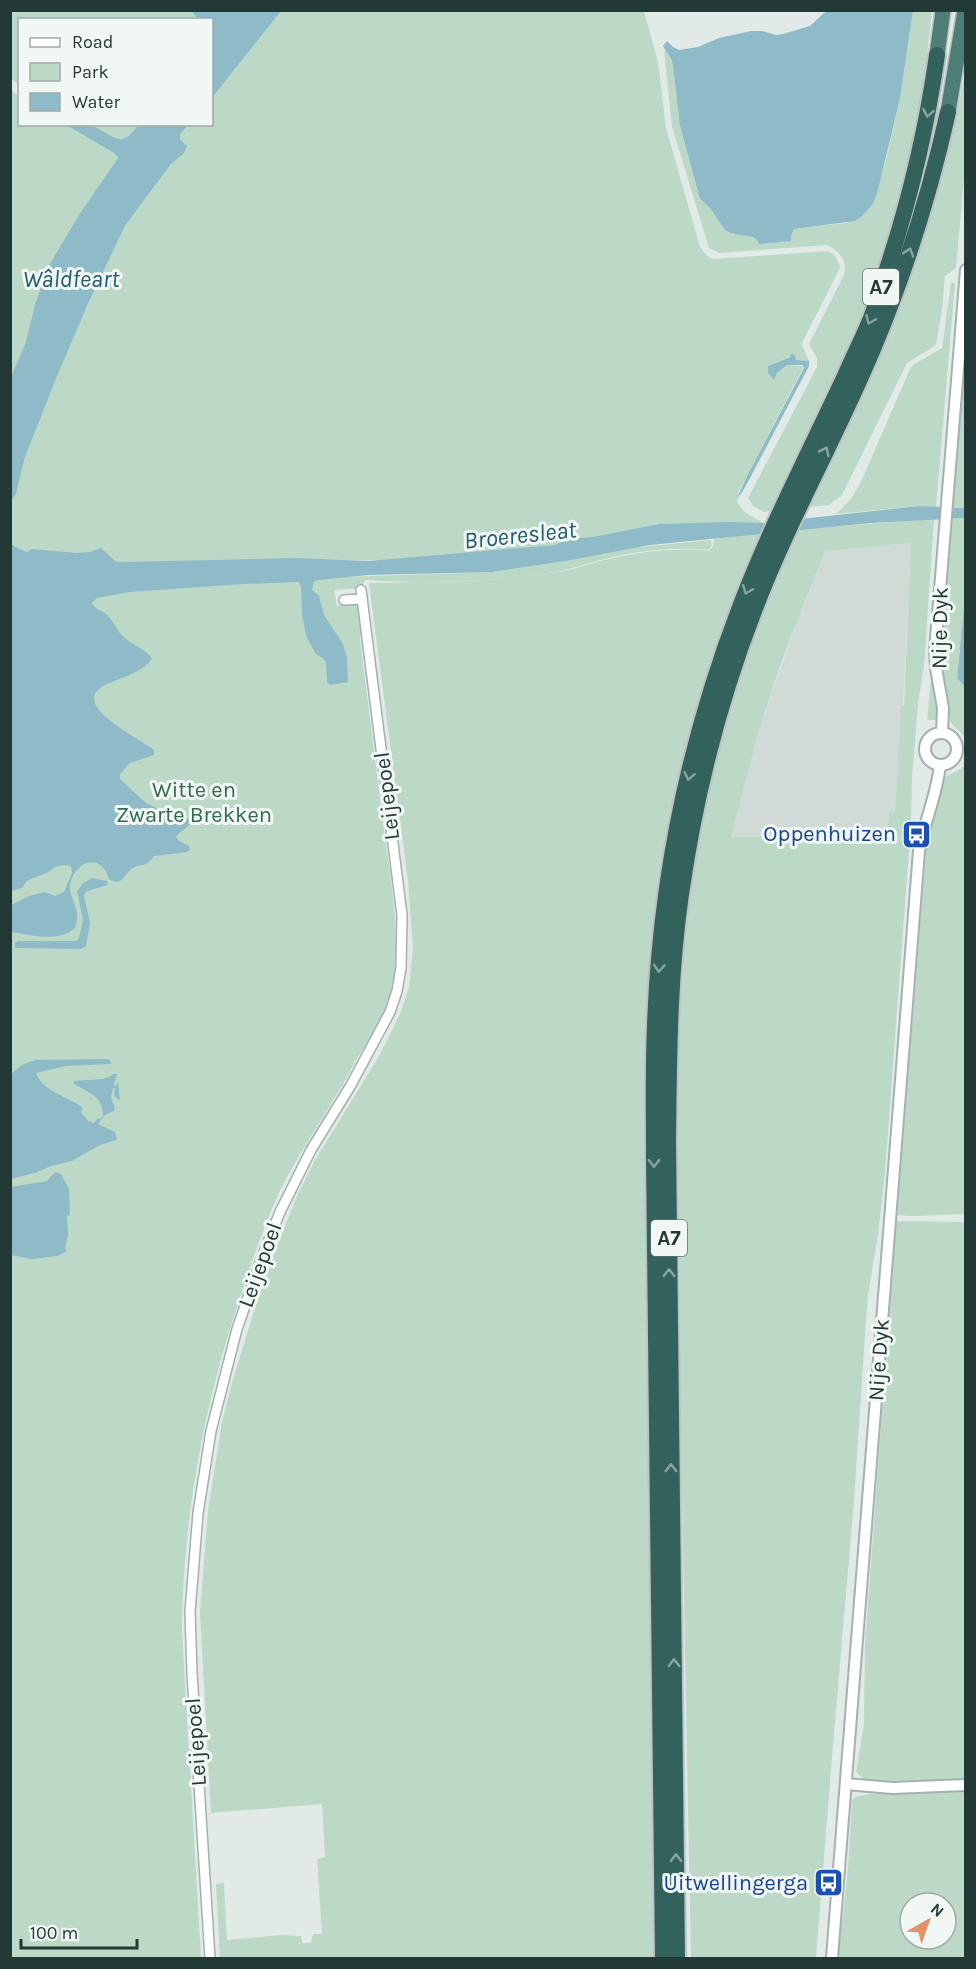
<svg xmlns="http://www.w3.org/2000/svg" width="976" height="1969" viewBox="0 0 976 1969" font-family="Karla,sans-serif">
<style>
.built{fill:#d0dad6}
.green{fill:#bcd9c7;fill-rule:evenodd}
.water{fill:#8fbbc9}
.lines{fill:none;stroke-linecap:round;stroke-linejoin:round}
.minor-casing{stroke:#a4b1ae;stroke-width:12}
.tertiary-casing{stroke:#a4b1ae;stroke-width:14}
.trunk-casing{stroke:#bdc4c2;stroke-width:18}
.motorway-casing{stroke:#bdc4c2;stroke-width:20}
.minor{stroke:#fff;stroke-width:9}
.tertiary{stroke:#fff;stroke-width:10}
.trunk{stroke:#4f7e78;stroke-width:15}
.motorway{stroke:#33625d;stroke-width:16}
.oneway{stroke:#88a5a1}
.labels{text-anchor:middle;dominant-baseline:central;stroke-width:6;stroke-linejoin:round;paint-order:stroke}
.shield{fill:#f1f7f5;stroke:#61726f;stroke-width:1.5}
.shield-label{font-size:21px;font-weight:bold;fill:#233935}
.street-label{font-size:22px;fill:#233935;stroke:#f1f7f5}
.park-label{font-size:22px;fill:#326b4e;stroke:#f1f7f5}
.transit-label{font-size:22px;fill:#164399;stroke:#f1f7f5;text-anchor:end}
.water-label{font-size:24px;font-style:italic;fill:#245b6e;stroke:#f1f7f5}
</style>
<rect width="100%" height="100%" fill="#e1eae7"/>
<path class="built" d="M911 543 903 706H901L895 811H889L887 837H731L747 772 770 697 799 617 825 551Z"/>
<path class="green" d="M192 10 197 19 20 20 19 84 11 79 10 11Z
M281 11H644L658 62 666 128 700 247 706 255 713 259 827 251 834 254 840 266 838 272 803 341 802 345 809 361 796 360 791 356 774 363V379L777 373 787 365 804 366 738 493 739 496 741 494 737 500C742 513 752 517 764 523L659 524 592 537H577L555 545 538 547C474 553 409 562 345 560L342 577 492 572 566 561 629 548 711 540 712 546 708 550C679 547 643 550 613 557 595 561 578 567 560 571 498 581 432 585 369 580H365L361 588 334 590 337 606 355 603 362 621 360 639C368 703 376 766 384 830 391 881 401 935 393 986 388 1012 370 1038 356 1060 350 1071 345 1082 338 1092 319 1125 297 1156 280 1191 266 1221 255 1252 245 1283 206 1394 183 1512 182 1630L201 1958H11V90L19 96 20 124 66 125 114 153 118 157 109 172 85 311 125 226 171 164 187 146 180 139V136L188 125 212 124V98Z
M913 11H932L920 113 911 161 880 269 864 315 826 400 772 510 764 512 753 506 748 498 817 367V358L809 344 844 275C848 260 839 251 827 245L719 253 709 248 672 127 664 50 668 53 673 66 680 126 700 199 710 208 725 230 730 233 747 235 757 240 791 241V236L794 229 846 223 873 204 887 156 900 98Z
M965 72V167L956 268 945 276 942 310 936 345 907 363 842 495 829 505 809 507C839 441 873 376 899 308 928 231 950 152 965 72Z
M88 125H138C122 150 109 136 88 125Z
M951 283H955L936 507 919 506 836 514 851 499 861 482 910 369 913 365 942 348Z
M965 348V508L953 507Z
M965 518 966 599 957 678 965 687V737L950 722 944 689 941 660 952 519Z
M934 519 924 666 918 704 912 778 911 823 885 1173 878 1235 868 1295 865 1335 854 1501 832 1757 816 1958H691C687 1760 683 1561 680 1362 680 1299 679 1236 678 1173 677 1098 676 1023 683 948 698 804 737 661 798 529ZM911 543 904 706H901L895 811H889L887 837H731C743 790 755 742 770 696 786 647 806 599 825 551Z
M761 533 726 622 679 790 658 1958H220L216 1884 224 1883 227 1940 283 1935 301 1936 302 1943H311L312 1937 314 1934H322L317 1859 325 1857 322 1804 211 1813 200 1613 208 1511 222 1422 231 1386 264 1278 297 1196 315 1160 378 1058 401 1012 409 988 413 949 408 881 369 583C431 582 493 582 555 572 575 570 593 562 613 558 639 552 682 547 708 551L713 547 714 539Z
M931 679 936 705V720H927Z
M965 764V1214L913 1216 897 1215 928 826 945 777 962 768Z
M896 1221 965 1222V1782L873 1783 865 1780 856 1772 864 1724 865 1645Z
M965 1789V1958H838L848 1869 852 1800 856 1797 869 1794H909ZM910 1903H946V1939H910Z"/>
<path class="water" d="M830 10 913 11 900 98 878 190 873 204 862 216 855 221 794 229 791 236V241L759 244 757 240 752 237 730 233 725 230 710 208 700 199 680 126 673 66 671 59 663 46 667 41 673 47 679 50 698 47 719 38 751 31H762L776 35 783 34 810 26 824 13Z
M192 11H281L212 98V20L197 19Z
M66 125C73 124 83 123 90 125 112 133 120 152 138 125H188L180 135V139L187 146 184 153 171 164 125 226 87 306 57 376 25 457 16 494 11 501V377L26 342 35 305 48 267 79 215 118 158 114 153Z
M791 354H794L796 360 809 361V366L749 480 741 494 738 496 747 476 804 368 803 365H787L777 373 774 380 768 373V366L790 357Z
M919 506 965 508V518L871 523 650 545 566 561 492 572 368 575 318 580 314 581 312 590 319 596 324 615 343 644 347 658 348 682 330 685 327 682 326 663 323 658 316 654 307 638 302 616 301 587 299 582 244 584 130 592 97 598 92 603C95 610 102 610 107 615 114 621 117 632 125 638 133 646 147 649 152 659 143 671 127 676 112 682 60 701 135 735 154 750V755L130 763 120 774V779L146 803 163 811 190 820 192 823 176 836 178 840 189 846 190 850 187 852 154 856C144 869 144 862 133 868 125 872 123 888 109 879 100 850 73 863 70 886 69 896 77 905 77 914 78 918 76 924 75 928 57 943 32 935 11 932V905L29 896 45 892 55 896 64 892 72 873 71 866C51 864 56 870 42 875 36 877 32 878 27 881L22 888 11 891V544C17 547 21 551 28 552L32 549 77 553 90 552 101 548 115 561 121 562 295 558 368 561 555 545 571 538 592 537 659 524 730 522 764 523Z
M965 599V687L957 678Z
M92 878 107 881 108 885 87 891 84 895 90 923 86 946 81 949 15 948V943L18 941H76L79 938 83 920 77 891 83 883Z
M107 1059 110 1060 111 1064 66 1066 36 1073C43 1092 68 1096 83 1108L81 1112 88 1121 94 1123 97 1119 102 1118 103 1115C101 1094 90 1094 74 1084V1081L103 1079 111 1076 113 1074H117L114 1085 116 1086 118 1081 120 1100 117 1099 114 1095 115 1088H113L111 1098 115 1108 114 1111 105 1115 98 1124 115 1132 117 1140 100 1145 72 1161 51 1166 35 1173 11 1179V1074L22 1065 35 1060Z
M55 1172 61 1174 69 1189 70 1215 67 1216 68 1236 65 1249 67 1251 58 1256 31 1259 11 1255V1187L47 1181Z"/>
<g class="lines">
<defs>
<path id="minor" d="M344 600 362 599
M210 1958 192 1673 190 1612 198 1513 211 1431 237 1329 261 1260 280 1212 311 1150 351 1085 390 1012 397 991 401 968 402 915 361 590"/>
<path id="tertiary" d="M942 733 943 708 936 668 935 651 966 270
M925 749a16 16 0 1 1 32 0a16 16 0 1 1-32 0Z
M846 1784 892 1788 966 1785
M832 1958 919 851C924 822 937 795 940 765"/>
<path id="trunk" d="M937 55 943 10
M948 112 965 10"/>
<path id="motorway" d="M663 1958 654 1158C654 1113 653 1069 655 1025 660 883 689 740 740 607 770 528 809 453 845 376 853 357 863 338 871 318 878 300 883 281 889 263 911 195 927 126 937 55
M677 1958 668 1142C669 1059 669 976 681 894 695 797 719 701 754 611 788 521 836 438 873 349 905 273 930 193 948 112"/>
</defs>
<use href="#minor" class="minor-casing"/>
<use href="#tertiary" class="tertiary-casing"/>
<use href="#trunk" class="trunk-casing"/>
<use href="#motorway" class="motorway-casing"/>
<use href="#minor" class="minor"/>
<use href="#tertiary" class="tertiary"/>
<use href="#trunk" class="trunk"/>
<use href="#motorway" class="motorway"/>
</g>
<defs><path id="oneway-chevron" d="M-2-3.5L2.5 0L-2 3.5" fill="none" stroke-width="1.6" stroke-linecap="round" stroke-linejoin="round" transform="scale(1.5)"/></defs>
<g class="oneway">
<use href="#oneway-chevron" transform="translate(928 113) rotate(100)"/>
<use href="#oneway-chevron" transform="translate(909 252) rotate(-72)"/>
<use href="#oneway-chevron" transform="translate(870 320) rotate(113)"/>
<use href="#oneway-chevron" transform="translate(825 451) rotate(-64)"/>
<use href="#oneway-chevron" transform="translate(747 590) rotate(112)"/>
<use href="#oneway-chevron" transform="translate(689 776) rotate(102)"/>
<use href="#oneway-chevron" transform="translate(659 968) rotate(94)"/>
<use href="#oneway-chevron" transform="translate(654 1163) rotate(90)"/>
<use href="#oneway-chevron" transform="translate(669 1273) rotate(-91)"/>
<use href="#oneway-chevron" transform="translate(671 1468) rotate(-91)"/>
<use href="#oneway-chevron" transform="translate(674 1663) rotate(-91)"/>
<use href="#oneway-chevron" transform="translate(676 1858) rotate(-91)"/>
</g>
<defs>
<symbol id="bus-square" viewBox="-11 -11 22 22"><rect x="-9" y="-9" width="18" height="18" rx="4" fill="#1a4fb4" stroke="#f1f7f5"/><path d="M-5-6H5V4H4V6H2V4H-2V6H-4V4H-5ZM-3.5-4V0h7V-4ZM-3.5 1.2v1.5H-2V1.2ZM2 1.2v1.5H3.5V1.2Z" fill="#fff"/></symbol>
</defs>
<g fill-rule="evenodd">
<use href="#bus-square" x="900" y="818" width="33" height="33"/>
<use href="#bus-square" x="812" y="1866" width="33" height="33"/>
</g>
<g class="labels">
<g class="shield">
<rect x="863" y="269" width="36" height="36" rx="4.5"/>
<rect x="651" y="1220" width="36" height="36" rx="4.5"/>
</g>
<g class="shield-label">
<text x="881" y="287">A7</text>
<text x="669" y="1238">A7</text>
</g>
<g class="street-label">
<text transform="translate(940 628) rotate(-89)">Nije Dyk</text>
<text transform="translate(387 796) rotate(-97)">Leijepoel</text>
<text transform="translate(260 1265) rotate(-70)">Leijepoel</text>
<text transform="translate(879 1360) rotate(-86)">Nije Dyk</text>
<text transform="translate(196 1742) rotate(-94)">Leijepoel</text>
</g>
<g class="park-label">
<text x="194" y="790">Witte en<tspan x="194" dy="25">Zwarte Brekken</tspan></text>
</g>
<g class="transit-label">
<text x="896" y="834">Oppenhuizen</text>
<text x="808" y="1883">Uitwellingerga</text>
</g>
<g class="water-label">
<text x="71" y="279">Wâldfeart</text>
<text transform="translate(520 535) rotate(-6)">Broeresleat</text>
</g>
</g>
<rect width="976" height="1969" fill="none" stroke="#233935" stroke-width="24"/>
<rect x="18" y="18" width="195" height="108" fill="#f1f7f5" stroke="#9faba8" stroke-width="1.5"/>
<rect x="30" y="38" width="30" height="9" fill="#ffffff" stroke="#9faba8" stroke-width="1.5"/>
<text x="72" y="48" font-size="18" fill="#233935">Road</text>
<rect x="30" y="63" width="30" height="18" fill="#bcd9c7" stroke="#9faba8" stroke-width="1.5"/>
<text x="72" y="78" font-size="18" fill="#233935">Park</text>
<rect x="30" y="93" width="30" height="18" fill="#8fbbc9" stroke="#9faba8" stroke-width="1.5"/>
<text x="72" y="108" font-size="18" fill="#233935">Water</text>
<g transform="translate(928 1921) rotate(40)"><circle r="28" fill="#f1f7f5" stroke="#9faba8" stroke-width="1.5"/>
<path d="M0-4.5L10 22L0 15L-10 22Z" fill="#e39167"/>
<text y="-9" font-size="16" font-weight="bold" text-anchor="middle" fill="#233935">N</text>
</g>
<path d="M21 1939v9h116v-9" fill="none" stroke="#233935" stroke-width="3"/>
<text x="30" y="1939" font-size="18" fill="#233935" stroke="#f1f7f5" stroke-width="4.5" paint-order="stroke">100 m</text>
</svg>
